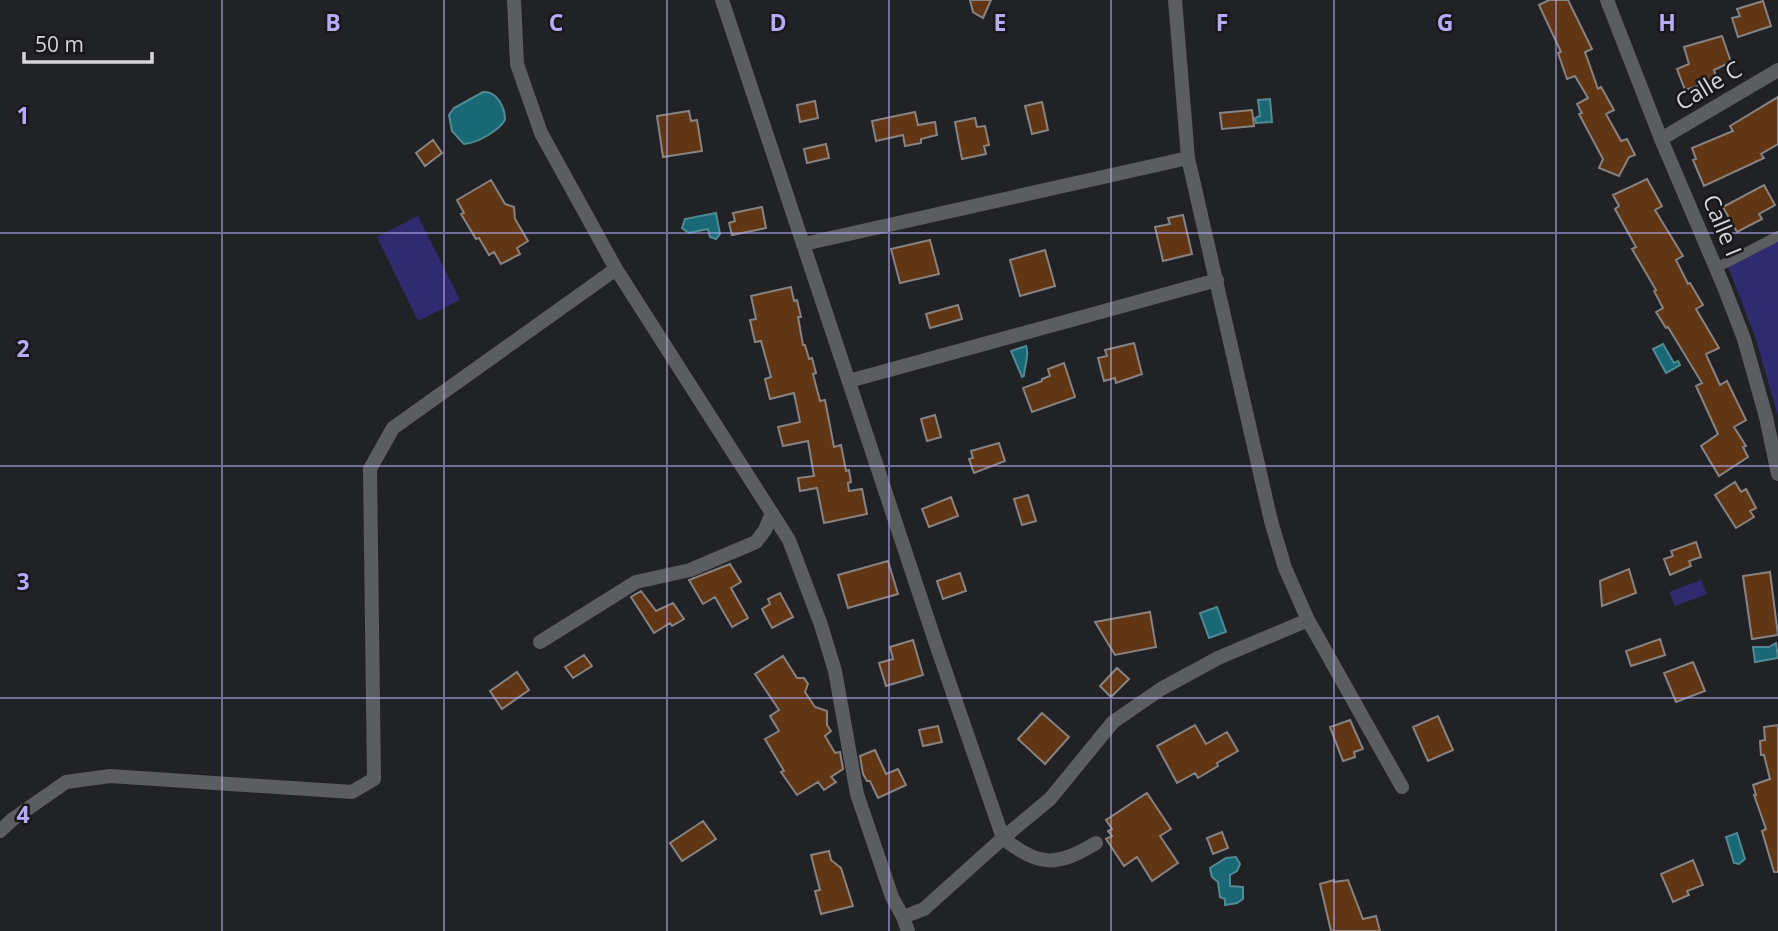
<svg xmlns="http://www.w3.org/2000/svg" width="1778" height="931" viewBox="0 0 1778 931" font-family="'Open Sans',sans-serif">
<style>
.green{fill:#302b6f}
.water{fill:#186975;stroke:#518a93;stroke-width:2}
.building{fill:#603614;stroke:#888380;stroke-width:2}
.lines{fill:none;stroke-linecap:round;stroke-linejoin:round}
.pedestrian{stroke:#5c5d61;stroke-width:10}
.minor{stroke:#5c5d61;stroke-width:14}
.grid{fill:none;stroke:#b7abf8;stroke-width:2;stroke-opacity:0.55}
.labels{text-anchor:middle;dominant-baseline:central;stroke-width:5;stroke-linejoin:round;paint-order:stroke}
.street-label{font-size:23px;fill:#d6d6d9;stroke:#18181c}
.grid-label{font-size:23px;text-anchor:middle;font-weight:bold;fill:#b7abf8;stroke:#18181c;stroke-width:5;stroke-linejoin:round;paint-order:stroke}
</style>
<rect width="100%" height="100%" fill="#212226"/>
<path class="green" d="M418 216 460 300 418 321 377 237Z
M1778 240V416L1755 336 1728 267Z
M1701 580 1707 594 1675 606 1669 592Z"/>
<path class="water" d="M483 92C497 91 505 107 505 120 498 131 478 143 464 144L452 131 449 115 454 108Z
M1270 99 1272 122 1256 123 1255 118 1260 116 1258 100Z
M716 213 720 234 716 239 710 237 708 229 689 233 682 228 685 219Z
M1663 344 1674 363 1678 361 1680 365 1666 373 1653 349Z
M1026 346C1030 355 1024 366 1024 376L1022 377 1011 351Z
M1217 607 1226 632 1209 638 1200 613Z
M1776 643 1778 658 1755 662 1753 647H1769Z
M1737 833 1745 859 1739 864 1734 863 1726 837Z
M1236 857 1240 864 1237 871 1230 875V886L1243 887V899L1237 903 1225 905V899L1220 897 1218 882 1212 877 1210 868 1226 858Z"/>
<path class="building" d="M970 0H991L983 18 973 12Z
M1549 0H1568L1592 49 1585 52 1598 89 1601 87 1614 110 1606 114 1621 141 1627 139 1635 155 1629 157 1619 176 1599 168 1603 159 1579 114 1582 113 1577 104 1588 98 1575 76 1567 79 1558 53 1561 52 1539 5Z
M1763 1 1771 26 1738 37 1732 18 1740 16 1737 9Z
M1722 36 1731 62 1714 70 1717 80 1685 90 1677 69 1689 64 1684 47Z
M1778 97V144L1761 154 1764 158 1704 186 1693 160 1696 159 1692 148 1733 131 1730 126Z
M815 101 818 118 800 122 797 105Z
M1042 102 1048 130 1032 134 1025 106Z
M1252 110 1254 126 1222 129 1220 113Z
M689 111 691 121 697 120 702 151 663 157 657 116Z
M915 112 918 125 935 122 937 135 921 139V143L905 146 903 135 876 141 872 121Z
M975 118 977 127 985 126 989 145 984 146 986 154 962 159 955 122Z
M433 140 442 153 425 166 416 153Z
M826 144 829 158 807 163 804 149Z
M1647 179 1662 206 1655 210 1683 256 1676 260 1688 284 1690 283 1703 305 1696 309 1719 348 1706 354 1708 359 1720 385 1727 381 1746 420 1734 427 1746 446 1743 447 1748 457 1719 476 1701 446 1718 434 1696 386 1702 383 1668 327 1666 328 1656 312 1663 308 1654 291 1656 290 1632 249 1636 247 1615 209 1619 206 1613 195Z
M491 180 505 204 514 207 515 219 528 241 517 248 520 254 501 264 494 252 489 255 479 238 476 239 461 214 464 213 457 200Z
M1764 185 1775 205 1759 214 1762 219 1737 232 1723 207Z
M762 207 766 228 732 235 729 223 735 221 733 213Z
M1183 215 1192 254 1163 261 1155 227 1170 224 1168 218Z
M930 240 939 274 900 283 891 249Z
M1045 250 1055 286 1020 296 1010 260Z
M791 287 794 301 797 300 801 317H798L803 345H805L809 359 812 358 816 373 813 374 820 401 825 400 834 447 841 445 846 471 849 470 851 482 848 483 849 491 862 489 867 514 824 523 817 488 800 491 798 478 814 476 808 441 783 446 778 427 800 422 794 393 770 399 765 379 771 377 761 341 755 342 750 320 756 319 751 296Z
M958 305 962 319 930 328 926 314Z
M1134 343 1142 374 1116 383 1115 378 1104 381 1098 358 1107 356 1105 350Z
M1064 363 1075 397 1032 412 1023 388 1042 381V379L1050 376 1048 369Z
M935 415 941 437 927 441 921 419Z
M999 443 1005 461 974 473 969 459 973 458 971 451Z
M1735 482 1741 492 1746 489 1756 508 1750 511 1754 517 1736 528 1715 495Z
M1028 495 1036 521 1022 525 1014 499Z
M951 497 958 516 929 527 922 509Z
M1696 542 1701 557 1689 561 1691 566 1670 575 1664 559 1673 556 1671 551Z
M888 561 898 594 848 608 838 575Z
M730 564 741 582 731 588 748 618 732 627 715 597 703 604 689 580Z
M1629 569 1636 593 1602 606 1600 581Z
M1770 572 1778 635 1752 639 1743 576Z
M960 573 966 591 943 599 937 581Z
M641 591 656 611 673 603 684 619 672 626 670 623 654 633 631 597Z
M780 593 793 617 772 628 762 609 770 604 768 599Z
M1150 612 1156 647 1115 655 1095 622Z
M1660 639 1665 655 1631 666 1626 651Z
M913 640 923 675 886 686 879 663 893 659 890 647Z
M584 655 592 666 573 678 565 667Z
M783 656 797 678H804L808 684 805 692 815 707 827 711V725L831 731 825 736 835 753 840 752 843 769 831 777 836 782 824 790 818 782 797 795 781 772 784 771 765 739 779 731 770 716 779 710 755 674Z
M1693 662 1705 691 1676 702 1664 673Z
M1117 668 1129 679 1111 697 1100 686Z
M517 672 529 690 502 709 490 691Z
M1042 713 1069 737 1045 764 1018 739Z
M1438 716 1453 750 1428 761 1413 727Z
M1350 720 1363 749 1354 752 1355 757 1343 761 1330 727Z
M1195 725 1206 744 1227 732 1238 751 1217 763 1218 766 1198 778 1195 773 1177 783 1157 746Z
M1778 725V872H1774L1762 831 1766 829 1754 795H1756L1753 785 1770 779 1764 755H1761L1760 741 1765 740 1764 727Z
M938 726 942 742 923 746 919 730Z
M875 750 886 774 898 769 906 785 878 798 870 781H867L863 774 860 756Z
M1147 793 1171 829 1160 836 1178 863 1152 881 1137 857 1124 866 1106 839 1112 836 1108 831 1112 829 1106 820Z
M703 821 716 839 682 861 670 843Z
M1222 832 1228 848 1213 854 1207 838Z
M829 851 831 860 841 868 853 906 821 914 815 891 820 890 811 855Z
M1693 860 1703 885 1687 891 1689 895 1673 902 1661 874Z
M1334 880V882L1348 880 1363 919 1376 916 1380 931H1331L1320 884Z"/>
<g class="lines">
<path class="pedestrian" d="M1716 268 1778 236"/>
<path class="minor" d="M722 0 936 644 1003 838 1050 799 1113 722 1161 689 1218 658 1308 620 1285 568 1271 521 1188 158 1175 0
M1607 0 1661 139 1724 287 1744 339 1766 417 1778 474
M1661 139 1778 70
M804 244 1188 158
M616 269 789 540 821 625 835 671 857 794 892 897 903 917 924 909 1003 838C1038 867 1057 867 1096 843
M849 381 1217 280
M1308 620 1402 787
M540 642 636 582 690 570 756 542 765 530 772 513
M0 831 13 819 66 782 110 776 352 792 374 779 370 469 393 428 616 269 541 133 517 64 514 0
M903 917 908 931"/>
</g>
<path class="grid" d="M222 0V931M444 0V931M667 0V931M889 0V931M1111 0V931M1334 0V931M1556 0V931M0 233H1778M0 466H1778M0 698H1778"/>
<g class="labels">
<g class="street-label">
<text transform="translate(1708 85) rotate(-31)">Calle C</text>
<text transform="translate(1723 225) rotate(67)">Calle I</text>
</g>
</g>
<g class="grid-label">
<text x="333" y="31">B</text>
<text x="556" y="31">C</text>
<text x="778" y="31">D</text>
<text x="1000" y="31">E</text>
<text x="1222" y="31">F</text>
<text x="1445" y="31">G</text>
<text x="1667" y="31">H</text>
<text x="23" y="124">1</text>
<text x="23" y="357">2</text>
<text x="23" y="590">3</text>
<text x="23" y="823">4</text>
</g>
<path d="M24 52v10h128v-10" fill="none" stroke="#d6d6d9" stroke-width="3.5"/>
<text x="35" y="52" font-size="21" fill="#d6d6d9" stroke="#18181c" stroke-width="5" paint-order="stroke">50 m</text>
</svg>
